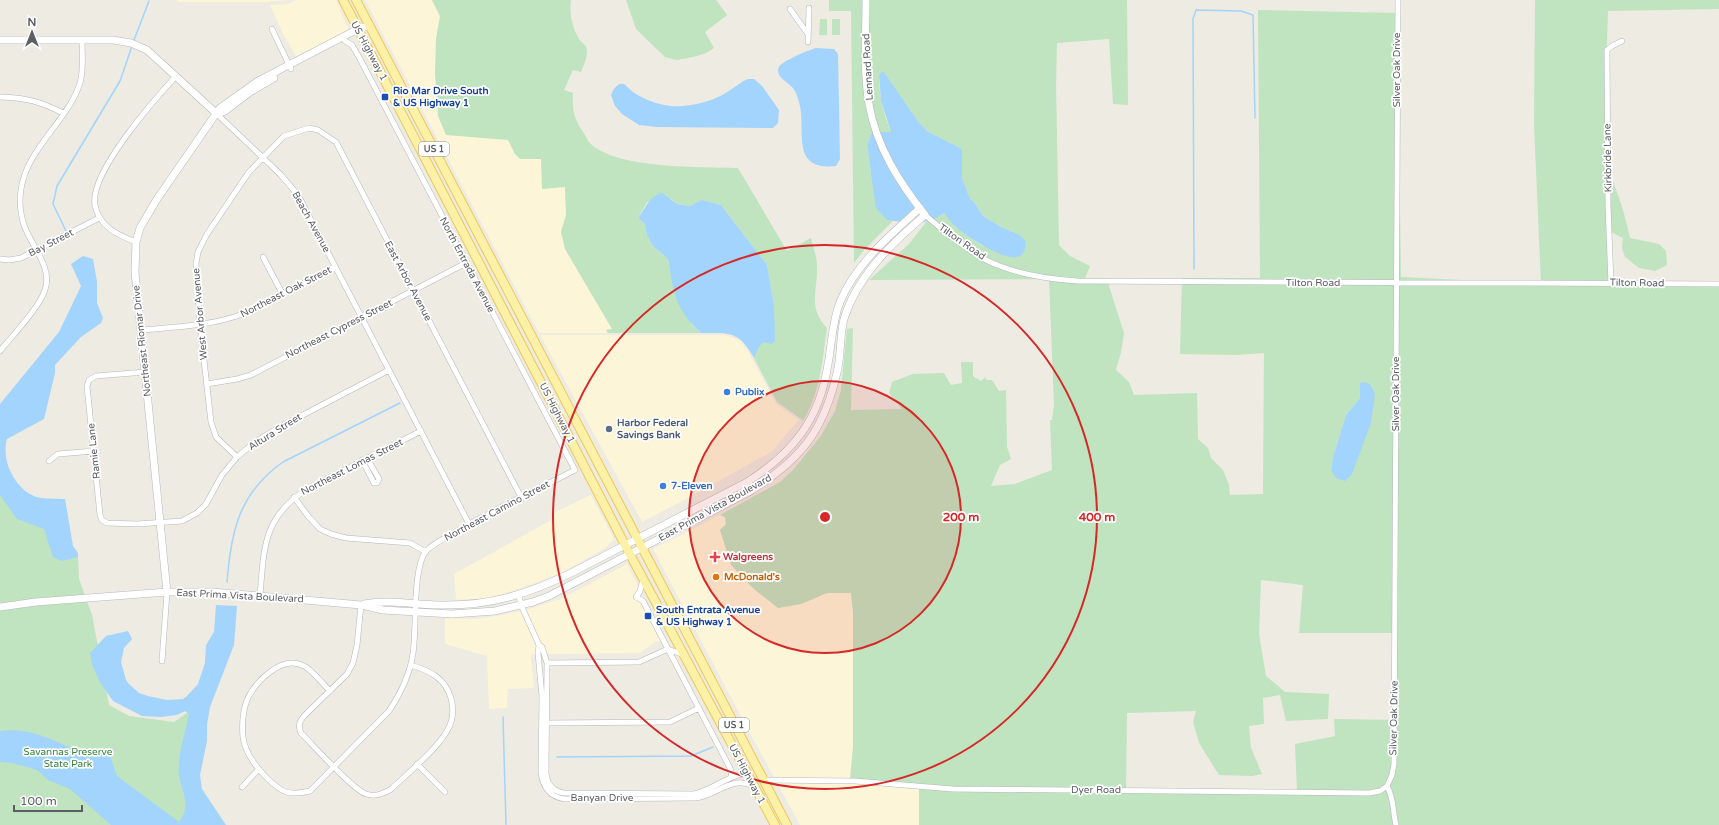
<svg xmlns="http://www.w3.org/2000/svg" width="1719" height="825" viewBox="0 0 1719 825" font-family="'Varela Round',sans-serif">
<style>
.commercial{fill:#fdf5d7}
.green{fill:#bfe4bf;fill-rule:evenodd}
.water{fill:#a2d4fd}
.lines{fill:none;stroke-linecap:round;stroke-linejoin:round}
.stream{stroke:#a2d4fd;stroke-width:1.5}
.street-casing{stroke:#b5b8bc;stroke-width:6}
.secondary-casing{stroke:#b6b9be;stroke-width:8}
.primary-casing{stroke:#eec75a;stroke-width:10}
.street{stroke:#fff;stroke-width:5}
.secondary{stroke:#fff;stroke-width:7}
.primary{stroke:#fdf1a7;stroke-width:8}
.ring{fill:none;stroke:#d62828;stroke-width:2}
.transit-dot{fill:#1a4fb4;stroke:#fff;stroke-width:1.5}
.shop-dot{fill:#3f7fe0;stroke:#fff;stroke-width:1.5}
.service-dot{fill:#5c6f8a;stroke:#fff;stroke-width:1.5}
.health-dot{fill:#e0444e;stroke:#fff;stroke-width:1.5}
.food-dot{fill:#e8710a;stroke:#fff;stroke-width:1.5}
.labels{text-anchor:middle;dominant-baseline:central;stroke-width:3.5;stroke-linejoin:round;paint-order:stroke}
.shield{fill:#fff;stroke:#8c8e92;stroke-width:1}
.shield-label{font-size:9px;font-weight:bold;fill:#5b5e63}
.street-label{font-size:10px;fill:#5b5e63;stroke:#fff}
.transit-label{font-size:10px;font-weight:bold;fill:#164399;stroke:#fff;text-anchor:start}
.shop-label{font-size:10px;font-weight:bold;fill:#366cbe;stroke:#fff;text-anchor:start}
.service-label{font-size:10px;font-weight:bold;fill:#4e5e75;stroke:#fff;text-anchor:start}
.health-label{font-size:10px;font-weight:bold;fill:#be3a42;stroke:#fff;text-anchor:start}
.food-label{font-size:10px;font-weight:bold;fill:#c56008;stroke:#fff;text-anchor:start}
.park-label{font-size:10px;fill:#37853c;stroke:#fff}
.centre{fill:#d62828;stroke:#fff;stroke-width:2}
.ring-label{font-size:12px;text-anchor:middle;font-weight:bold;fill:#d62828;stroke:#fff;stroke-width:3.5;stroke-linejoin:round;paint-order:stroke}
</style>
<rect width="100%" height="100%" fill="#edebe2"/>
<path class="commercial" d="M178 0H291L266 2H178Z
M296 0H336L349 31 297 58 284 36 270 5 288 4Z
M365 0H432L440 16 436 39V73L508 140 515 152 541 159 565 187 566 215 561 232 565 249 613 329 607 330 608 333H539Z
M540 335H726L739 340 747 349 776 404 799 420 771 452 686 499 642 522Z
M591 495 614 539 607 547 561 573 529 585 504 594 487 598 456 600 454 574 553 519 554 516 553 513Z
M720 515 725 517 726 524 720 530 738 574 754 589 778 608 801 604 827 593H851L853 612V747L850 780 919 786V825H800L747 728 653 549Z
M627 564 639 588 635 593 633 598 641 603 661 641 655 642 640 653 547 654 545 646 541 643 526 610 563 598Z
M521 611 537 645 536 654H533L531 657 534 688 508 689 507 708 489 709 487 656 445 644V618L477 619Z"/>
<path class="green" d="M432 0H571C569 11 572 27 578 37 579 41 584 43 586 47 589 55 584 64 581 72L573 70 564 90 573 93C572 112 574 119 585 135 587 139 589 143 592 145 620 169 701 167 738 168L787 251 811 238C813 247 817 257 817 266 818 291 807 307 827 328 822 362 821 391 803 421L800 418 777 402 754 358 759 347 764 342 774 306 767 265 721 205 702 200 689 206 677 204 671 199 647 202 638 218 645 224 647 235 653 246 668 259 669 265 692 325 701 333H608L606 330 612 329 565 249 561 232 566 215 565 187 542 189 541 159H520L515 154 508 140 446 135 438 116 435 73 436 39 440 16Z
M626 0H716L727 15 705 32 714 48 706 53 693 57 677 60 665 57 636 29Z
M829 0H863L874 132H872L867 145 871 173 887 219 893 221 865 249 854 263 851 11H829Z
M868 0H1127L1128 105 1113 104 1109 39 1057 43 1056 83 1059 245 1070 256 1090 266 1085 278H1110L1109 286 1124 333 1121 352 1116 370 1129 382 1134 395 1197 393 1198 439 1208 448 1211 458 1223 470 1229 485 1230 495 1263 494 1264 353 1236 355 1180 354 1182 278H1260L1258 10 1397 13 1401 277 1541 284 1534 124 1535 0H1719V9L1608 11 1606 71 1608 175C1616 181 1628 226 1630 238L1659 244 1666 251 1667 265 1655 271 1639 268 1625 257 1622 248 1623 238 1609 231V283L1719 284V825H919V786L850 780 853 747V612L851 593H827L801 604 778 608 754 589 731 565 720 530 726 524 725 517 720 515 780 482 793 470 821 436 835 411 841 390 847 329 853 328 851 410 902 409 889 393 892 382 913 374 944 373 951 385 962 383 961 362H973V376L981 381 986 377V380H992L999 391 1006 390 1007 447 1011 459 1000 465 991 486 1015 484 1052 470 1050 420H1052L1054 405 1049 279 869 280 909 244 927 221 933 220 944 213 955 226 982 246 1018 234 1003 228 983 216 974 202 970 199 962 178V149L927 131 918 121 883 72 879 75C879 95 883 113 891 132H879L871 103 869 78ZM1360 384 1371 423 1331 470 1333 457 1346 415 1360 398ZM1261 580 1303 585 1299 633H1393L1399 696 1398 720 1334 719 1335 736 1295 744 1297 791H1126L1127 713 1196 711 1193 722 1199 743 1219 775 1252 776 1262 774 1251 748 1249 726 1264 724 1263 698 1280 695 1286 721 1328 719 1329 694 1285 692 1266 676 1259 634Z
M820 19H827V35H819Z
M832 19H840V35H832Z
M0 491 44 525 56 558 78 557 79 579 92 615 109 705 129 716 174 722 194 708 185 825H0Z"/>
<path class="water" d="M816 48 834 49 838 54 840 159 836 166C789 171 807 130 799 102 798 98 796 92 793 88 789 83 774 76 779 67 782 61 809 50 816 48Z
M883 71 918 121 927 131 962 149V178L970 199 974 202 983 216 1003 228 1018 234 1025 240C1030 281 968 237 956 227 951 223 948 218 944 213L933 220 919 223 925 218 892 162 879 132H891L881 101 879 75Z
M748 79H754L762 86 779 110 778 123 773 128 657 127 639 125 622 114 615 106 611 95C613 90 617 82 624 84 626 85 630 90 633 92 642 98 653 103 664 105 683 109 708 103 724 94 733 89 739 83 748 79Z
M872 132H874L916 208 901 222 887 220 876 208 867 145Z
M662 193 677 204 689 206 702 200 721 205 767 265 774 306 775 341 772 344 764 342 759 347 754 358C739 330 729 333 701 333 674 308 674 292 668 259L653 246 647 235 645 224 638 218C646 208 648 197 662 193Z
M83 256 93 259 97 282V303L103 318 101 323 81 337 55 365V373L44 419 7 439C1 460 14 487 34 496 42 500 56 498 65 499L73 546 78 553V557L62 561 53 557 44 529 17 519 0 495V404L59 332 81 286 71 264Z
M1364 382 1370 384 1375 394 1371 423 1352 474 1345 481 1336 478 1331 470 1333 457 1346 415 1360 398V383Z
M216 605 237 606 234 645 210 707 207 725V741L200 775 202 789 226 825H111L70 789 48 780 37 770 12 763 0 762V731C33 726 61 744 89 757H93L95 750H102L110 756 117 776 179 822C192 805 182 793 179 775 177 754 186 732 189 714L185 711 177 715 161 717 142 716 113 701 99 681 92 664 90 653 106 636 128 631 132 639 124 648 121 662 126 680 129 684 139 693 148 696 167 700 183 699 187 696 198 684 205 663 206 645 214 632Z"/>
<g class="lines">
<path class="stream" d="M134 40 149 1
M66 231 53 204 57 186 120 81 132 46
M1194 269 1193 19 1196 10 1241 11 1253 15 1255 118
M227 582C231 531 239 493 283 462L400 403
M503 717 506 825
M557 757 691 756 713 747"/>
<defs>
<path id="street" d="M790 9 808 34
M272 29 291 69
M808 42 809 8
M0 97C27 98 39 101 63 113
M217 114 280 174 298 195 469 524
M925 215C944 231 964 248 986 260 1014 274 1047 279 1078 281L1719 284
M136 242C118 235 99 227 95 205 89 173 155 99 176 76
M263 257 282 293
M0 259 9 260 21 258 99 218
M1611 283 1608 206 1607 50 1612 46 1622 41
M141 330C175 327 210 326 243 314L335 267
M0 351C13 335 39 308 45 290 53 267 31 246 24 225 19 210 19 192 24 177 34 144 70 116 80 83 84 69 82 54 82 40
M145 372 96 376 89 380 87 386 100 515 102 520 107 523 137 524 182 521 197 513 206 504 222 475 237 457 255 442 278 428 389 370
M207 384 237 379 251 375 466 263
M237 457 216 437 211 422 200 325 196 264 198 252 207 234 249 172 284 136 309 128 318 130 336 142 521 497
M362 460 374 483H377L379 479 367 458
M49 461 58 454 94 451
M294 497 308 516 320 529 331 534 346 538 410 543 426 552
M643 580 640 591 636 597 643 601 730 768 732 777
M260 596C264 547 263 516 309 488L421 431
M519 596 521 605 539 645 542 647 547 663 546 773C547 784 552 791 564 793L694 794C713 790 728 775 747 773
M361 605 357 645 353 663 347 674 304 716C299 722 298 726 301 733 314 746 352 789 366 794 375 797 382 794 390 790 406 775 437 749 447 731 453 721 454 709 451 698 445 678 430 671 411 665
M539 645 538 653 542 696 541 773C543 787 550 797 565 799L695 798C716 796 732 775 753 786
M668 649 684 655
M162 661 167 592
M547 663 639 662 668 649
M330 691C323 684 312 670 304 666 282 654 255 682 247 700 243 711 242 726 243 737 245 753 256 767 267 778 282 793 289 796 310 791L389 711C401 693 410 675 413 653 417 629 412 569 426 551 434 543 447 537 457 531 495 509 536 490 575 470L360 59 352 45 345 41
M546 723 670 722 699 708
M417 764 445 792
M763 780 855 781 953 789 1369 793 1380 791 1387 786C1395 801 1392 810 1396 825
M1387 786 1392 775 1394 764 1398 0
M242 787 259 769"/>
<path id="secondary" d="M0 40H113L131 43 147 50 217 114
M217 114 225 111 250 92 274 78
M167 592 135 272 136 242 140 228 157 199 220 108 258 81 358 29 369 26
M364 604C390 599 415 605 441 605 490 606 529 594 573 572L747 482C793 453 820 419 828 364 832 343 832 322 840 302 856 263 890 236 920 208
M0 607 36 602 167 592H213L361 605 383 610 452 614 495 611 533 602 549 596 749 492C802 459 825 430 838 368 841 352 840 335 844 319 857 276 892 243 925 215 899 182 876 146 869 104 863 70 866 34 866 0"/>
<path id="primary" d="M343 0 625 545 775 825
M356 0 787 825"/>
</defs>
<use href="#street" class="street-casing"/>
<use href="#secondary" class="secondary-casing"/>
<use href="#primary" class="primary-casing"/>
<use href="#street" class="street"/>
<use href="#secondary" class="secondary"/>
<use href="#primary" class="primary"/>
</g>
<circle cx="825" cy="517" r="136" fill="#d62828" fill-opacity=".12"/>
<g class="ring">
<circle cx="825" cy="517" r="136"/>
<circle cx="825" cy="517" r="272"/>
</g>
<g class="transit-dot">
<rect x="381" y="93" width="8" height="8" rx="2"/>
<rect x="644" y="612" width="8" height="8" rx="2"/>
</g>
<g class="shop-dot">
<circle cx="727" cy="392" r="4"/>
<circle cx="663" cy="486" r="4"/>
</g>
<circle class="service-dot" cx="609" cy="429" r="4"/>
<path class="health-dot" d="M713 551h4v4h4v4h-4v4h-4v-4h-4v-4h4z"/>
<circle class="food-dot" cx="716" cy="577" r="4"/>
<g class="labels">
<g class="shield">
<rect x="419" y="142" width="30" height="14" rx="3"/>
<rect x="719" y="718" width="30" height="14" rx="3"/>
</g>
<g class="shield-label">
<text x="434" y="149">US 1</text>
<text x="734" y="725">US 1</text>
</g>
<g class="street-label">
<text transform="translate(369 51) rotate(62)">US Highway 1</text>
<text transform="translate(868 67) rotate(-93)">Lennard Road</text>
<text transform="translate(1397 70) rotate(-90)">Silver Oak Drive</text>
<text transform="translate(1608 158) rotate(-91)">Kirkbride Lane</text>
<text transform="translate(311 222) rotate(61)">Beach Avenue</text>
<text transform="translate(962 242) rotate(35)">Tilton Road</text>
<text transform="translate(51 243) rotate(-27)">Bay Street</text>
<text transform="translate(467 265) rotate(62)">North Entrada Avenue</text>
<text transform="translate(408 281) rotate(62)">East Arbor Avenue</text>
<text x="1313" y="283">Tilton Road</text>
<text transform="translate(1637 283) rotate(1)">Tilton Road</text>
<text transform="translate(286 292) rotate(-27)">Northeast Oak Street</text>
<text transform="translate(200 314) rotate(-95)">West Arbor Avenue</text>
<text transform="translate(339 329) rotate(-27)">Northeast Cypress Street</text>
<text transform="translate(142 341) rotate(-96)">Northeast Riomar Drive</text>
<text transform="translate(1396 394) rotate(-90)">Silver Oak Drive</text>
<text transform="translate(557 413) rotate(63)">US Highway 1</text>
<text transform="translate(275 432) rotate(-32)">Altura Street</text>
<text transform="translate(94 451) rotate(-96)">Ramie Lane</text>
<text transform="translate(352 467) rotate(-27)">Northeast Lomas Street</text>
<text transform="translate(715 508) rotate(-29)">East Prima Vista Boulevard</text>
<text transform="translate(497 511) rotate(-28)">Northeast Camino Street</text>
<text transform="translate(240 596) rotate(3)">East Prima Vista Boulevard</text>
<text transform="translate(1394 718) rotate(-89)">Silver Oak Drive</text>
<text transform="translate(747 774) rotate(62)">US Highway 1</text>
<text x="1096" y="790">Dyer Road</text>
<text x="602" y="798">Banyan Drive</text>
</g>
<g class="transit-label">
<text x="393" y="91">Rio Mar Drive South<tspan x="393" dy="12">&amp; US Highway 1</tspan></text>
<text x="656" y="610">South Entrata Avenue<tspan x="656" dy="12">&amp; US Highway 1</tspan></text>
</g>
<g class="shop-label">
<text x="735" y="392">Publix</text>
<text x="671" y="486">7-Eleven</text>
</g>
<g class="service-label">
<text x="617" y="423">Harbor Federal<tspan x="617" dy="12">Savings Bank</tspan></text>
</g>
<g class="health-label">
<text x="723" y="557">Walgreens</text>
</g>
<g class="food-label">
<text x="724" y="577">McDonald's</text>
</g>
<g class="park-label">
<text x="68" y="752">Savannas Preserve<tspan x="68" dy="12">State Park</tspan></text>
</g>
</g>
<circle cx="825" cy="517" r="6" class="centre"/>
<g class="ring-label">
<text x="961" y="521">200 m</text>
<text x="1097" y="521">400 m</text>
</g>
<g transform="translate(32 32)" stroke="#ffffff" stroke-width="3" paint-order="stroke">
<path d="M0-3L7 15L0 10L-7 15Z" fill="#5b5e63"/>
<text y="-6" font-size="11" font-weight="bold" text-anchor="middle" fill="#5b5e63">N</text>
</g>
<path d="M14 805v6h68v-6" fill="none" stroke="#5b5e63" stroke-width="2"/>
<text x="20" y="805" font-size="12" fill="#5b5e63" stroke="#ffffff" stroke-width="3" paint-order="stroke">100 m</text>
</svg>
